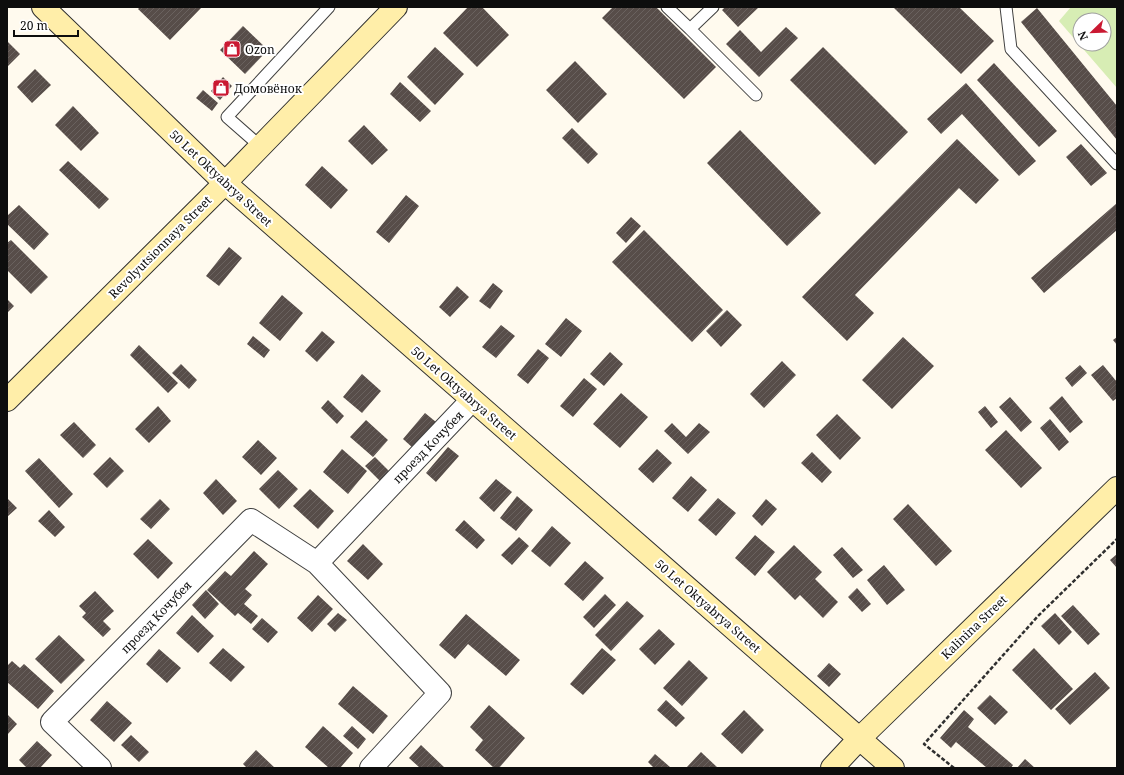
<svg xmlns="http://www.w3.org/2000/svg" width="1124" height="775" viewBox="0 0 1124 775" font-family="'Noto Serif',serif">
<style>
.grass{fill:#d7edb4;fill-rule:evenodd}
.building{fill:url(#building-hatch)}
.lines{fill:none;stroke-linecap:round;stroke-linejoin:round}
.lane-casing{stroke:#404040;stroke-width:13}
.street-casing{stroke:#404040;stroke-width:24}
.secondary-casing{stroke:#2f2f2f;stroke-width:24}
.path{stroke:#2f2f2f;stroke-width:2.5;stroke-dasharray:4 2;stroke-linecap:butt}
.lane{stroke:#fff;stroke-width:11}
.street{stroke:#fff;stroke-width:22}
.secondary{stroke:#ffeea9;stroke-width:22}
.labels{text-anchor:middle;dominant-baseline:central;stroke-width:4;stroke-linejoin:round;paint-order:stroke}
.poi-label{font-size:12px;fill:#0d0d0d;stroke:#fff;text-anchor:start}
.street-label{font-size:12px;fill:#0d0d0d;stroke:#fff}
</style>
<defs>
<pattern id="building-hatch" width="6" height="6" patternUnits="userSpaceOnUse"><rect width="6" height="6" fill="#574d49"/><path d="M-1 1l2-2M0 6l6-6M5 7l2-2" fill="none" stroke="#6a625f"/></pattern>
</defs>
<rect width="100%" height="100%" fill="#fffaee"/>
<path class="grass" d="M1071 7H1117V88L1059 21ZM1080 20H1104V44H1080Z"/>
<path class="building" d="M140 7H202L170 40 138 9Z
M468 7H482L509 35 477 67 443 33Z
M613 7H656L716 67 684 99 602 18Z
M725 7H759L738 27 722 10Z
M893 7H959L994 41 961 74Z
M1037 8 1117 106V140L1021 22Z
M243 26 268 50 245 74 220 50Z
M786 27 798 38 759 77 726 44 740 30 761 52Z
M7 41 20 54 7 67Z
M435 47 464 74 435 105 407 77Z
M823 47 908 132 875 165 790 80Z
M575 61 607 94 578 123 546 90Z
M994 63 1057 131 1039 147 977 80Z
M35 69 51 85 32 103 17 87Z
M223 77 232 86 220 100 211 91Z
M400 82 431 111 420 122 390 94Z
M966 83 1036 161 1019 176 962 114 941 134 927 119Z
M203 90 218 103 212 111 196 98Z
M73 106 99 133 81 151 55 125Z
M364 125 388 150 372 165 348 141Z
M572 128 598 154 588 164 562 138Z
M740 130 821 213 787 246 707 163Z
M957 139 999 180 976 204 959 188 855 295 874 313 847 341 802 297Z
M1081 144 1107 173 1091 186 1066 157Z
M68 161 109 199 99 209 59 170Z
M322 166 348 190 331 209 305 185Z
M406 195 419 206 389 243 376 232Z
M1117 203V230L1044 293 1031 278Z
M19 205 49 234 34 250 7 224V216Z
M631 217 641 226 626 243 616 233Z
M644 230 723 310 692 342 612 262Z
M11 240 48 277 31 294 7 270V243Z
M229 247 242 258 219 286 206 276Z
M493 283 503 291 490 309 479 301Z
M457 286 469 297 450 317 439 307Z
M282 295 303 313 280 341 259 323Z
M7 299 14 306 7 313Z
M727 310 742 325 721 347 706 331Z
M566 318 582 331 561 357 545 344Z
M501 325 515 336 496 358 482 347Z
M322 331 335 342 317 362 305 351Z
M253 336 270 350 264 358 247 344Z
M903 337 934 366 892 409 862 380Z
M1117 337V345L1113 340Z
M139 345 178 383 168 393 130 355Z
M538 349 549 358 528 384 517 375Z
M610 352 623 364 604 386 590 374Z
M782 361 796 375 764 408 750 394Z
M181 364 197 380 189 389 172 373Z
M1080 365 1087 373 1072 387 1065 378Z
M1103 365 1117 382V398L1113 401 1091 375Z
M362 374 381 391 362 413 343 397Z
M584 378 597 389 573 417 560 406Z
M621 393 648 417 620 448 593 424Z
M1062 396 1083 422 1070 433 1049 408Z
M1010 397 1032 422 1021 432 999 407Z
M328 400 344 416 337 424 321 408Z
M158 406 171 421 149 443 135 429Z
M985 406 998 422 991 428 978 412Z
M425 413 436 422 413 448 403 439Z
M837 414 861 438 840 460 816 435Z
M1050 419 1069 442 1059 451 1040 428Z
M366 420 388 440 373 457 350 437Z
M74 422 96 445 83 458 60 435Z
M672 423 686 437 699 423 710 432 688 454 664 431Z
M1006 430 1042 468 1021 488 985 450Z
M258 440 277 458 261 475 242 457Z
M448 447 459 456 436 482 426 473Z
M342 449 367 471 348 494 323 472Z
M657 449 672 463 653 483 638 469Z
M812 452 832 472 822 483 801 463Z
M110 457 124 471 107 488 93 474Z
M375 457 390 472 381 482 365 466Z
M39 458 73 494 59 508 25 471Z
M278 470 298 489 279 509 259 489Z
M691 476 707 490 688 512 672 498Z
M216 479 237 501 223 515 203 493Z
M496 479 512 492 494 512 479 498Z
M310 489 334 511 318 529 293 506Z
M517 496 533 510 516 531 500 518Z
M7 498 17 508 7 517Z
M718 498 736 513 716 536 698 520Z
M160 499 170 509 151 529 140 519Z
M766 499 777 509 762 526 752 516Z
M908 504 952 551 936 566 893 519Z
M49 510 65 527 55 537 38 521Z
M464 520 485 540 477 549 455 530Z
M552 526 571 543 550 567 531 551Z
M755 535 775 552 755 576 735 558Z
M519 537 529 546 512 565 501 555Z
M148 539 173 563 158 579 133 554Z
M363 544 383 564 368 580 347 561Z
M794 545 822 572 815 579 838 602 823 618 800 595 795 600 767 572Z
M842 547 863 570 853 578 833 555Z
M254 551 268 564 245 589 252 595 244 604 258 616 251 624 238 613 235 616 207 590 225 571 231 576Z
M1117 554V568L1110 560Z
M585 561 604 578 583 601 564 584Z
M884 565 905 590 887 605 867 580Z
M857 588 871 604 862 612 848 597Z
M206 590 219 604 205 619 192 605Z
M95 591 114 611 103 621 111 629 103 637 82 617 86 613 79 606Z
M605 594 616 605 594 628 583 617Z
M318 595 333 609 312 632 297 618Z
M627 601 644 616 611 651 595 635Z
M1073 605 1100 634 1088 645 1061 616Z
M338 613 347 620 335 632 327 624Z
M1055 613 1072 632 1059 645 1041 626Z
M466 614 520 660 506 676 468 644 455 659 439 645Z
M192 615 214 636 198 653 176 633Z
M262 618 278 632 268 643 252 629Z
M659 629 675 644 655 665 639 649Z
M59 635 85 660 61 684 35 659Z
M223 648 245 667 231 682 209 663Z
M602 648 616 660 583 695 570 684Z
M1034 648 1073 689 1051 710 1012 670Z
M159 649 181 668 167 683 146 664Z
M689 660 708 678 682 706 663 688Z
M12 661 20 668 24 664 54 691 38 709 7 682V666Z
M829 663 841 674 829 687 817 676Z
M1095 672 1110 688 1070 725 1055 709Z
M353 686 388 716 373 734 338 704Z
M990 695 1008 712 995 725 977 708Z
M666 700 685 718 676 727 657 710Z
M107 701 132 723 114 742 90 720Z
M489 705 525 738 499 768H494L475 750 483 740 470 727Z
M744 710 764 730 742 754 721 734Z
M964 710 974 719 968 727 1013 765 1011 768H987L956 742 951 748 940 738Z
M7 714 17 724 7 735Z
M323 726 353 753 340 768H329L305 747Z
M352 726 366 739 358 749 343 736Z
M131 735 149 752 139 762 121 745Z
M37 741 52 755 40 768H27L19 760Z
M421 745 445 768H420L409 758Z
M256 750 275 768H247L243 764Z
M701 752 718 768H686Z
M655 754 670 767 668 768H654L648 762Z
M1025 759 1035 768H1017Z"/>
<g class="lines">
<defs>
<path id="lane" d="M667 7 690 29
M713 7 690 29 756 95
M1006 7 1011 49 1117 164
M260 146 227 117 329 7"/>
<path id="street" d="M100 768 52 722 251 520 317 563
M371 768 440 693 317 563 472 400"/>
<path id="secondary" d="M43 7 225 183 893 768
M7 400 225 183 396 7
M832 768 859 739 1117 488"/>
</defs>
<use href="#lane" class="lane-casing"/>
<use href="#street" class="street-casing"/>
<use href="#secondary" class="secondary-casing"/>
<path class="path" d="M954 768 924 744 1038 616 1117 539"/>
<use href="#lane" class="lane"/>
<use href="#street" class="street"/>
<use href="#secondary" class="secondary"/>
</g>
<defs>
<symbol id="shop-square" viewBox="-11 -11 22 22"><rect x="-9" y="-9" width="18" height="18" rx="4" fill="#ca1932" stroke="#fff"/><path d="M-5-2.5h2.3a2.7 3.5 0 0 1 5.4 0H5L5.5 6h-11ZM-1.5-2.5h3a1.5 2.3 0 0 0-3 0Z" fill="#fff"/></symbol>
</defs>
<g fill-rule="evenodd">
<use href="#shop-square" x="222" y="39" width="20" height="20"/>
<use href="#shop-square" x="211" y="78" width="20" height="20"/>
</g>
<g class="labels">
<g class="poi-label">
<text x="245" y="49">Ozon</text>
<text x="234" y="88">Домовёнок</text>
</g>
<g class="street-label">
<text transform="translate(221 178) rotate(43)">50 Let Oktyabrya Street</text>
<text transform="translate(160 247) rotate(-45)">Revolyutsionnaya Street</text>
<text transform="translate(464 393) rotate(41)">50 Let Oktyabrya Street</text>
<text transform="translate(428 447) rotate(-46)">проезд Кочубея</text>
<text transform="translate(708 606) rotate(41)">50 Let Oktyabrya Street</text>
<text transform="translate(156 617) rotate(-46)">проезд Кочубея</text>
<text transform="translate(974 627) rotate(-44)">Kalinina Street</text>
</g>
</g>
<rect width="1124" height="775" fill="none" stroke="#0d0d0d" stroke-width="16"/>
<g transform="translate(1092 32) rotate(247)"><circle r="19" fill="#ffffff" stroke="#9e9e9e"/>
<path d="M0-3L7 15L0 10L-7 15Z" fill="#ca1932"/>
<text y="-6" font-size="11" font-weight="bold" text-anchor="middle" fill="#0d0d0d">N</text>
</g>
<path d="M14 30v6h64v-6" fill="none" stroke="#0d0d0d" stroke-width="2"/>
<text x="20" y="30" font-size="12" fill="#0d0d0d" stroke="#ffffff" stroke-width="3" paint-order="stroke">20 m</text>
</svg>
